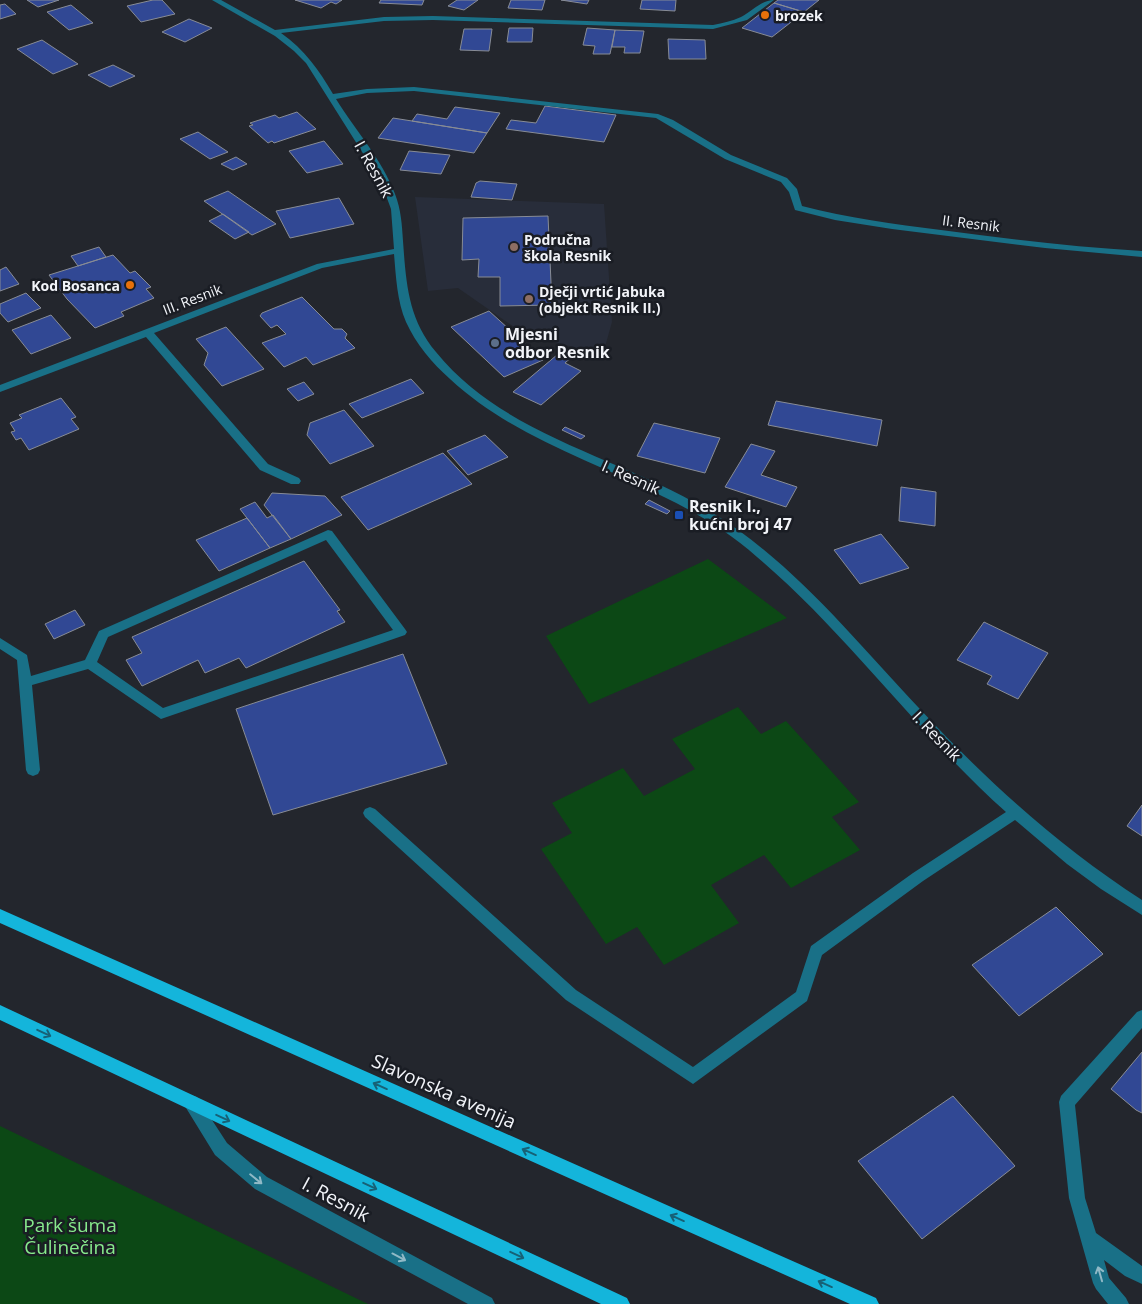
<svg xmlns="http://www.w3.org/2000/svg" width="1142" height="1304" viewBox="0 0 1142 1304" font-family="'Open Sans',sans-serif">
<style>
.built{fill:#282d3a}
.green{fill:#0c4815}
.building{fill:#314894;stroke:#888c95}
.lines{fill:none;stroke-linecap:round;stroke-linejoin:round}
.minor{fill:#197087;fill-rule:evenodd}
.major{fill:#14b5db;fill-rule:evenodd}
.oneway{stroke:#176176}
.oneway2{stroke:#90b9c6}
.food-dot{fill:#e8710a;stroke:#1a1d24;stroke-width:2}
.education-dot{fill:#8d6e63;stroke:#1a1d24;stroke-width:2}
.service-dot{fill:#5c6f8a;stroke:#1a1d24;stroke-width:2}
.transit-dot{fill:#1a4fb4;stroke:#1a1d24;stroke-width:2}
.labels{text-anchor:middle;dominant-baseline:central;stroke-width:5;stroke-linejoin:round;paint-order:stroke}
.far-poi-label{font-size:14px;font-weight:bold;fill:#f2f4f9;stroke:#1a1d24;text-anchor:start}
.far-street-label{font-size:14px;fill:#f2f4f9;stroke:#1a1d24}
.street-label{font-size:16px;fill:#f2f4f9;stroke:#1a1d24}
.poi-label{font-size:16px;font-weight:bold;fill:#f2f4f9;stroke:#1a1d24;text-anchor:start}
.near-street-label{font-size:19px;fill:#f2f4f9;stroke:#1a1d24}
.near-park-label{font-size:19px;fill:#87ea8c;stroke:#1a1d24}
</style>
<rect width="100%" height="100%" fill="#23262d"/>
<path class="built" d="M415 197 604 204 612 322 603 354 527 336 458 288 428 291Z"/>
<path class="green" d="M708 559 787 618 589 704 546 636Z
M738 707 761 734 786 721 859 802 832 817 860 850 791 888 764 855 711 885 739 923 664 965 637 927 606 944 541 849 572 833 552 803 623 768 644 796 695 769 672 739Z
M0 1126 368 1304H0Z"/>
<path class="building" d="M27 0H59L38 7Z
M153 0H162L175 14 141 22 127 6Z
M295 0H342L336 4 331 2 321 8Z
M381 0H424L422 5 379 3Z
M457 0H478L464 10 448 6Z
M511 0H545L542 10 508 8Z
M561 0H589L587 4Z
M642 0H676L675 11 640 9Z
M778 0H819L804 12 774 3Z
M774 3 804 12 772 37 742 28Z
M5 4 16 14 0 19V5Z
M71 5 93 23 69 30 47 12Z
M189 19 212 28 185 42 162 32Z
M509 28H533L532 42H507Z
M587 28 615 30 610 54H593L595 46 583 45Z
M464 29H492L489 51 460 50Z
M615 30 644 31 640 53H624L625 47H612Z
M668 39 705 40 706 59H669Z
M42 40 78 64 53 74 17 49Z
M113 65 135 76 110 87 88 75Z
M545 106 616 115 604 142 506 129 511 120 536 123Z
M455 107 500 113 487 133 412 121 417 114 447 119Z
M297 112 316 129 274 143 272 141 268 143 249 126 253 125 250 123 275 115 279 118Z
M393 118 412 121 487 133 474 153 378 138Z
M198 132 228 152 210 159 180 139Z
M324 141 343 164 307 173 289 151Z
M409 151 450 155 441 174 400 170Z
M236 157 247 164 233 170 221 164Z
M480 181 517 184 512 200 471 197 476 183Z
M228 191 276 224 252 235 204 201Z
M339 198 354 224 290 238 276 211Z
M223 214 249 232 235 239 209 221Z
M548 216 552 305 500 306V277H478L479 259 462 260 463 218Z
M99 247 106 257 78 266 71 256Z
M113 255 130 273 135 271 151 287 146 289 154 298 121 312 124 316 95 328 67 299 49 275Z
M6 267 19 284 0 291V270Z
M26 293 41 308 8 322 0 313V304Z
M302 297 334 329H342L347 334 345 338 355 348 313 365 306 357 284 367 262 343 286 334 277 325 271 328 260 316 262 313Z
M489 311 543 360 504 377 451 327Z
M51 315 71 338 31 354 12 330Z
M226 327 264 369 222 386 204 365 208 353 196 339Z
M564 349 575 354 565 363 581 371 541 405 513 392Z
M411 379 424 393 362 418 349 404Z
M304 382 314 394 298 401 287 389Z
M61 398 76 417 71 419 79 429 29 450 21 438 16 440 11 432 15 431 10 423 22 418 19 415Z
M776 401 882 420 877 446 768 425Z
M344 410 374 446 330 464 307 435 310 423Z
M654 423 720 438 705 473 637 456Z
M565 427 585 436 581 439 562 430Z
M485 435 508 457 468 475 447 451Z
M751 444 775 451 761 475 797 487 786 507 725 487Z
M443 453 472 484 368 530 341 497Z
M901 487 936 492 935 526 899 521Z
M272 493 325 496 342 515 291 539 264 505Z
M649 500 670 511 667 514 645 504Z
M255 502 267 518 273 515 291 539 270 548 240 509Z
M247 518 270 548 219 571 196 540Z
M881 534 909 568 860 584 834 550Z
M304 561 340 610 337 611 345 622 246 668 239 658 205 673 198 660 142 686 126 660 142 653 132 637Z
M75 610 85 625 54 639 45 624Z
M984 622 1048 653 1018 699 987 684 992 676 957 660Z
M403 654 447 764 273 815 236 709Z
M1142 805V836L1127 826Z
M1056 907 1103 954 1019 1016 972 965Z
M1142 1052V1113L1136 1110 1111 1089Z
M953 1096 1015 1166 922 1239 858 1161Z"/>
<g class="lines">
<path class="minor" d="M212 0H221L275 30 384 17 433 16 713 25C723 23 732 21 741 17 753 11 761 0 774 0L747 20 713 29 433 20 384 21 281 33C305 50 319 70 333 94L367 89 414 87 658 114 673 120 731 155 787 178 797 189 802 206C848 218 894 224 941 230 1008 239 1075 247 1142 251V257L1045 248 892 229 835 220 795 210 789 192 781 182 725 159 656 118 414 91 367 93 336 99C355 130 382 159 395 194 401 209 402 225 403 241 406 282 408 319 436 352 506 438 621 456 711 512 793 562 853 638 918 707 986 780 1058 846 1142 900V915L1101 889 1067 864 1015 820 923 881 822 955 807 1001 693 1084 566 1000 365 817 363 813 365 809 370 807 375 809 576 990 693 1067 796 992 811 946 913 873 1006 812C917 733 848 634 757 557 729 532 697 513 664 497 589 459 513 437 450 379 432 363 416 344 406 322 397 301 396 277 394 254L322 268 154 333 268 464 299 478 301 481 299 484H291L260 470 146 337 0 392V385L317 264 394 249 391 209 381 182 306 63 294 51 275 36Z
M328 530 332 531 405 629 407 632 405 635 161 719 88 669 32 685 40 770 38 774 33 776 28 774 26 770 17 660 0 649V638L27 655 31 676 85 660 99 631ZM326 540 393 630 163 708 97 662 108 637Z
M1142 1010V1028L1075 1105 1085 1198 1096 1233 1142 1266V1284L1125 1276 1104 1260 1109 1278 1126 1298 1129 1304H1108L1096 1289 1093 1283 1069 1198 1059 1102 1061 1096 1137 1012Z
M191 1095 197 1097 227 1143 267 1177 492 1298 495 1304H468L255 1189 215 1155 183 1103 185 1097Z"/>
<path class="major" d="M0 909 876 1298 879 1304H850L0 923Z
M0 1005 627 1298 630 1304H601L0 1020Z"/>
</g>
<defs><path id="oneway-shaft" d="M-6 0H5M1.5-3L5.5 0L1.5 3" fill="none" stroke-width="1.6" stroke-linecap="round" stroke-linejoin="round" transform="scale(1.25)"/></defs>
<g class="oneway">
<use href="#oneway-shaft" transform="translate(44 1033) rotate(25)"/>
<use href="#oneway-shaft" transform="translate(380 1086) rotate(-156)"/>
<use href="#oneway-shaft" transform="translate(223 1118) rotate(25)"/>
<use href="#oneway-shaft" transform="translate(529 1152) rotate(-156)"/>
<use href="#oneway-shaft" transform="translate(370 1186) rotate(25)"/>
<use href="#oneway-shaft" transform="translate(677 1218) rotate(-156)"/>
<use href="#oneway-shaft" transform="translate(517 1255) rotate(25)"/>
<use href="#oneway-shaft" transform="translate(825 1284) rotate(-156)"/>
</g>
<g class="oneway2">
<use href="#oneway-shaft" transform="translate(256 1179) rotate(39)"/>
<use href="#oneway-shaft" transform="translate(399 1257) rotate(28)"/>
<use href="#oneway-shaft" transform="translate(1100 1274) rotate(-106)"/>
</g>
<g class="food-dot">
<circle cx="765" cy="15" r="5"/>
<circle cx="130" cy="285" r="5"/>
</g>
<g class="education-dot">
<circle cx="514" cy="247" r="5"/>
<circle cx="529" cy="299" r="5"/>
</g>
<circle class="service-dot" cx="495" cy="343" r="5"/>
<rect class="transit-dot" x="674" y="510" width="10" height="10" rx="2.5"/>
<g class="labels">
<g class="far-poi-label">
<text x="775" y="15">brozek</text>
<text x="524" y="239">Područna<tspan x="524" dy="16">škola Resnik</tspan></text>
<text x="120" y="285" text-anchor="end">Kod Bosanca</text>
<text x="539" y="291">Dječji vrtić Jabuka<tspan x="539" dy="16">(objekt Resnik II.)</tspan></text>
</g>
<g class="far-street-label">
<text transform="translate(971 223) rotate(7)">II. Resnik</text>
<text transform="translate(192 299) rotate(-21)">III. Resnik</text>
</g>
<g class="street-label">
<text transform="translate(374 169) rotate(61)">I. Resnik</text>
<text transform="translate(631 477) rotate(24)">I. Resnik</text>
<text transform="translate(937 736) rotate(46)">I. Resnik</text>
</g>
<g class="poi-label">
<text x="505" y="334">Mjesni<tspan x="505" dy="18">odbor Resnik</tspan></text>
<text x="689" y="506">Resnik I.,<tspan x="689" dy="18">kućni broj 47</tspan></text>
</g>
<g class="near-street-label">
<text transform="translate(444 1091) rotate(24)">Slavonska avenija</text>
<text transform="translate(336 1199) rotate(28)">I. Resnik</text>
</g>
<g class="near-park-label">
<text x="70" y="1225">Park šuma<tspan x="70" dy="22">Čulinečina</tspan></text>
</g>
</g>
</svg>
